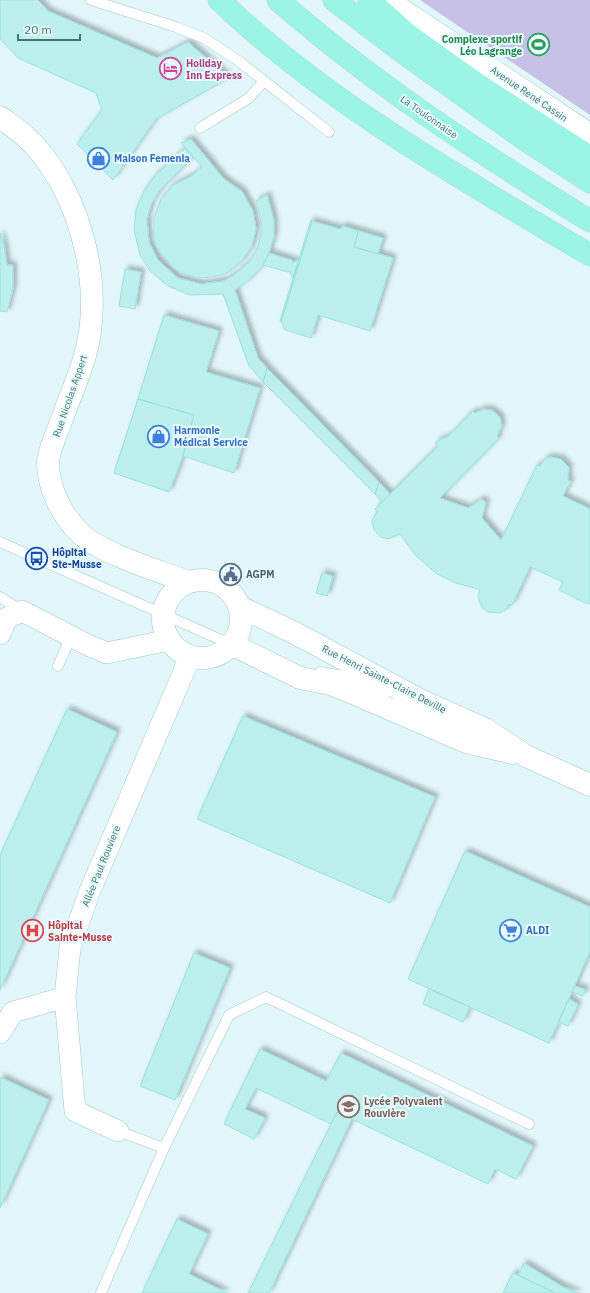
<svg xmlns="http://www.w3.org/2000/svg" width="590" height="1293" viewBox="0 0 590 1293" font-family="'IBM Plex Sans',sans-serif">
<style>
.green{fill:#c7c1e8}
.building{fill:#bbf0ee;stroke:#9be2de;filter:url(#shadow)}
.lines{fill:none;stroke-linecap:round;stroke-linejoin:round}
.service-casing{stroke:#a4c6c6;stroke-width:11}
.minor-casing{stroke:#a4c6c6;stroke-width:22}
.secondary-casing{stroke:#a0c8c7;stroke-width:23}
.motorway-casing{stroke:#c8d5d4;stroke-width:23}
.service{stroke:#fff;stroke-width:10}
.minor{stroke:#fff;stroke-width:21}
.secondary{stroke:#fff;stroke-width:22}
.motorway{stroke:#9af5e4;stroke-width:22}
.labels{text-anchor:middle;dominant-baseline:central;stroke-width:4;stroke-linejoin:round;paint-order:stroke}
.leisure-label{font-size:10px;font-weight:bold;fill:#27864d;stroke:#e8fbff;text-anchor:end}
.hotel-label{font-size:10px;font-weight:bold;fill:#b23c85;stroke:#e8fbff;text-anchor:start}
.street-label{font-size:10px;fill:#49736f;stroke:#e8fbff}
.shop-label{font-size:10px;font-weight:bold;fill:#366cbe;stroke:#e8fbff;text-anchor:start}
.transit-label{font-size:10px;font-weight:bold;fill:#164399;stroke:#e8fbff;text-anchor:start}
.service-label{font-size:10px;font-weight:bold;fill:#4e5e75;stroke:#e8fbff;text-anchor:start}
.health-label{font-size:10px;font-weight:bold;fill:#be3a42;stroke:#e8fbff;text-anchor:start}
.education-label{font-size:10px;font-weight:bold;fill:#785e54;stroke:#e8fbff;text-anchor:start}
</style>
<defs>
<filter id="shadow"><feDropShadow dx="3.5" dy="-3.5" stdDeviation="2" flood-color="#0004"/></filter>
</defs>
<rect width="100%" height="100%" fill="#e2f7fc"/>
<path class="green" d="M420 0H590V115Z"/>
<path class="building" d="M0 0H38L48 11 157 58 188 42 229 78 156 119 113 180 77 144 102 110 96 93 18 58 0 39Z
M191 139 224 179 242 191 253 211 256 229 252 246 242 261 227 273 212 277 198 278 181 273 171 266 156 246 154 238 153 221 161 199 173 185 192 176 202 167 181 143Z
M185 148 193 157 160 190 151 204 147 220 149 242 158 260 178 278 201 284 224 281 234 275 249 262 258 247 261 234V222L256 201 267 195 274 220V236L269 253 263 265 250 279 235 290 258 358 267 368 263 382 249 366 223 294 190 295 168 286 150 271 140 255 134 230 136 209 145 189 155 176Z
M311 220 312 221 281 322 280 321Z
M312 221 340 229 343 226 356 230 358 232 354 247 393 258 370 331 318 315 311 338 285 330 281 322Z
M356 230 383 238 378 254 354 247 358 232Z
M0 233 4 245 7 265H13V288L7 312 0 311Z
M269 253 292 260V263L299 259 293 278 289 271 288 272 263 265Z
M125 269 141 272 135 309 119 306Z
M164 315 219 331 206 372 260 388 234 473 183 456 194 415 138 399Z
M267 368 379 482 375 494 263 382Z
M138 399 194 415 183 456 169 492 114 473Z
M483 409 492 410 500 417 502 426 497 436 499 438 440 498 468 508 481 499 486 502 482 518 501 540 537 465 540 466 545 459 550 457 561 459 569 467 568 480 571 481 563 496 590 509V604L585 603 559 590 563 582 530 567 512 605 509 604 506 609 500 613 488 612 483 609 480 603 478 597 480 590 478 589 456 583 437 574 416 556 400 534 388 539 381 537 374 530 372 521 377 511 375 509 438 446 435 442 449 436 473 411 475 413Z
M379 482 390 494 382 502 375 494Z
M322 573 333 576 327 596 316 593Z
M67 709 117 732 0 990V855Z
M243 716 435 797 390 903 197 819Z
M465 851 590 907V952L549 1043 408 979Z
M194 953 230 968 175 1100 140 1086Z
M575 986 586 990 582 996 572 992Z
M429 989 470 1007 463 1022 423 1004Z
M569 999 578 1004 568 1026 558 1022Z
M260 1049 326 1081 341 1053 533 1146 516 1179 495 1169 488 1184 337 1112 331 1124 256 1088 245 1109 265 1118 254 1139 224 1124Z
M0 1077 49 1100 0 1208Z
M337 1112 352 1119 269 1293H248Z
M177 1219 208 1234 189 1274 227 1293H142Z
M524 1263 563 1287 579 1293H555L518 1275Z
M513 1273 518 1275 555 1293H503Z"/>
<g class="lines">
<defs>
<path id="service" d="M91 0 176 27 204 38 240 62 329 132
M200 128 249 98 264 81
M0 542 235 646
M0 597 22 611
M58 666 71 636
M320 672 344 676 387 692
M118 1131 164 1148 229 1015 266 997 529 1124
M101 1293 164 1148"/>
<path id="minor" d="M388 0 590 134
M0 634 7 618 22 611 90 646 107 653 169 640
M0 1033 13 1012 65 997
M118 1131 75 1111 65 997 70 948 89 893 190 657"/>
<path id="secondary" d="M0 117C12 126 25 134 35 146 82 198 105 291 84 359 77 382 67 404 59 427 55 437 49 451 48 462 48 489 62 516 81 534 102 554 160 571 188 582
M163 619a39 39 0 1 1 78 0a39 39 0 1 1-78 0Z
M240 607 293 632 418 699 485 729 526 756 590 785
M233 645 300 678 330 684 346 690 466 742 513 753"/>
<path id="motorway" d="M219 0C328 104 461 178 590 255
M278 0C374 84 481 154 590 221
M334 0 409 57 521 137 590 182
M369 0 408 35 477 84 590 157"/>
</defs>
<use href="#service" class="service-casing"/>
<use href="#minor" class="minor-casing"/>
<use href="#secondary" class="secondary-casing"/>
<use href="#motorway" class="motorway-casing"/>
<use href="#service" class="service"/>
<use href="#minor" class="minor"/>
<use href="#secondary" class="secondary"/>
<use href="#motorway" class="motorway"/>
</g>
<defs>
<symbol id="stadium-ring" viewBox="-11 -11 22 22"><circle r="9.5" fill="#e8fbff" stroke="#2e9e5b" stroke-width="1.5"/><path d="M0-5a6.5 5 0 1 0 0 10a6.5 5 0 1 0 0-10ZM-3.5-1.8h7v3.6h-7Z" fill="#2e9e5b"/></symbol>
<symbol id="hotel-ring" viewBox="-11 -11 22 22"><circle r="9.5" fill="#e8fbff" stroke="#d1479c" stroke-width="1.5"/><path d="M-6-4.5h1.5V1H6V5H4.5V3h-9V5H-6ZM-4 0a1.8 1.8 0 1 1 3.6 0ZM.5 0V-2.5h3Q6-2.5 6 0Z" fill="#d1479c"/></symbol>
<symbol id="shop-ring" viewBox="-11 -11 22 22"><circle r="9.5" fill="#e8fbff" stroke="#3f7fe0" stroke-width="1.5"/><path d="M-5-2.5h2.3a2.7 3.5 0 0 1 5.4 0H5L5.5 6h-11ZM-1.5-2.5h3a1.5 2.3 0 0 0-3 0Z" fill="#3f7fe0"/></symbol>
<symbol id="bus-ring" viewBox="-11 -11 22 22"><circle r="9.5" fill="#e8fbff" stroke="#1a4fb4" stroke-width="1.5"/><path d="M-5-6H5V4H4V6H2V4H-2V6H-4V4H-5ZM-3.5-4V0h7V-4ZM-3.5 1.2v1.5H-2V1.2ZM2 1.2v1.5H3.5V1.2Z" fill="#1a4fb4"/></symbol>
<symbol id="civic-ring" viewBox="-11 -11 22 22"><circle r="9.5" fill="#e8fbff" stroke="#5c6f8a" stroke-width="1.5"/><path d="M-.6-6.5H3V-4.5H.6V-3L4-1V1h2V6H-6V1h2V-1L-.6-3ZM-1.2 2.5V6h2.4V2.5Z" fill="#5c6f8a"/></symbol>
<symbol id="supermarket-ring" viewBox="-11 -11 22 22"><circle r="9.5" fill="#e8fbff" stroke="#3f7fe0" stroke-width="1.5"/><path d="M-6-5.5h2.5l.6 2H6L4.5 2H-2.5L-4.4-4H-6ZM-1.5 3.2a1.3 1.3 0 1 0 .1 0ZM3 3.2a1.3 1.3 0 1 0 .1 0Z" fill="#3f7fe0"/></symbol>
<symbol id="hospital-ring" viewBox="-11 -11 22 22"><circle r="9.5" fill="#e8fbff" stroke="#e0444e" stroke-width="1.5"/><path d="M-5-5h3v3.5h4V-5h3V5h-3V1.5h-4V5h-3Z" fill="#e0444e"/></symbol>
<symbol id="school-ring" viewBox="-11 -11 22 22"><circle r="9.5" fill="#e8fbff" stroke="#8d6e63" stroke-width="1.5"/><path d="M0-5L7-2L0 1L-7-2ZM-4 1L0 2.5L4 1V4Q0 6-4 4Z" fill="#8d6e63"/></symbol>
</defs>
<g fill-rule="evenodd">
<use href="#stadium-ring" x="526" y="32" width="25" height="25"/>
<use href="#hotel-ring" x="158" y="56" width="25" height="25"/>
<use href="#shop-ring" x="86" y="146" width="25" height="25"/>
<use href="#shop-ring" x="146" y="424" width="25" height="25"/>
<use href="#bus-ring" x="24" y="546" width="25" height="25"/>
<use href="#civic-ring" x="218" y="562" width="25" height="25"/>
<use href="#supermarket-ring" x="498" y="918" width="25" height="25"/>
<use href="#hospital-ring" x="20" y="918" width="25" height="25"/>
<use href="#school-ring" x="336" y="1094" width="25" height="25"/>
</g>
<g class="labels">
<g class="leisure-label">
<text x="522" y="39">Complexe sportif<tspan x="522" dy="12">Léo Lagrange</tspan></text>
</g>
<g class="hotel-label">
<text x="186" y="63">Holiday<tspan x="186" dy="12">Inn Express</tspan></text>
</g>
<g class="street-label">
<text transform="translate(529 94) rotate(34)">Avenue René Cassin</text>
<text transform="translate(429 117) rotate(35)">La Toulonnaise</text>
<text transform="translate(70 396) rotate(-71)">Rue Nicolas Appert</text>
<text transform="translate(384 679) rotate(27)">Rue Henri Sainte-Claire Deville</text>
<text transform="translate(101 866) rotate(-68)">Allée Paul Rouviere</text>
</g>
<g class="shop-label">
<text x="114" y="158">Maison Femenia</text>
<text x="174" y="430">Harmonie<tspan x="174" dy="12">Médical Service</tspan></text>
<text x="526" y="930">ALDI</text>
</g>
<g class="transit-label">
<text x="52" y="552">Hôpital<tspan x="52" dy="12">Ste-Musse</tspan></text>
</g>
<g class="service-label">
<text x="246" y="574">AGPM</text>
</g>
<g class="health-label">
<text x="48" y="925">Hôpital<tspan x="48" dy="12">Sainte-Musse</tspan></text>
</g>
<g class="education-label">
<text x="364" y="1101">Lycée Polyvalent<tspan x="364" dy="12">Rouvière</tspan></text>
</g>
</g>
<path d="M18 34v6h62v-6" fill="none" stroke="#49736f" stroke-width="2"/>
<text x="24" y="34" font-size="12" fill="#49736f" stroke="#e8fbff" stroke-width="3" paint-order="stroke">20 m</text>
</svg>
